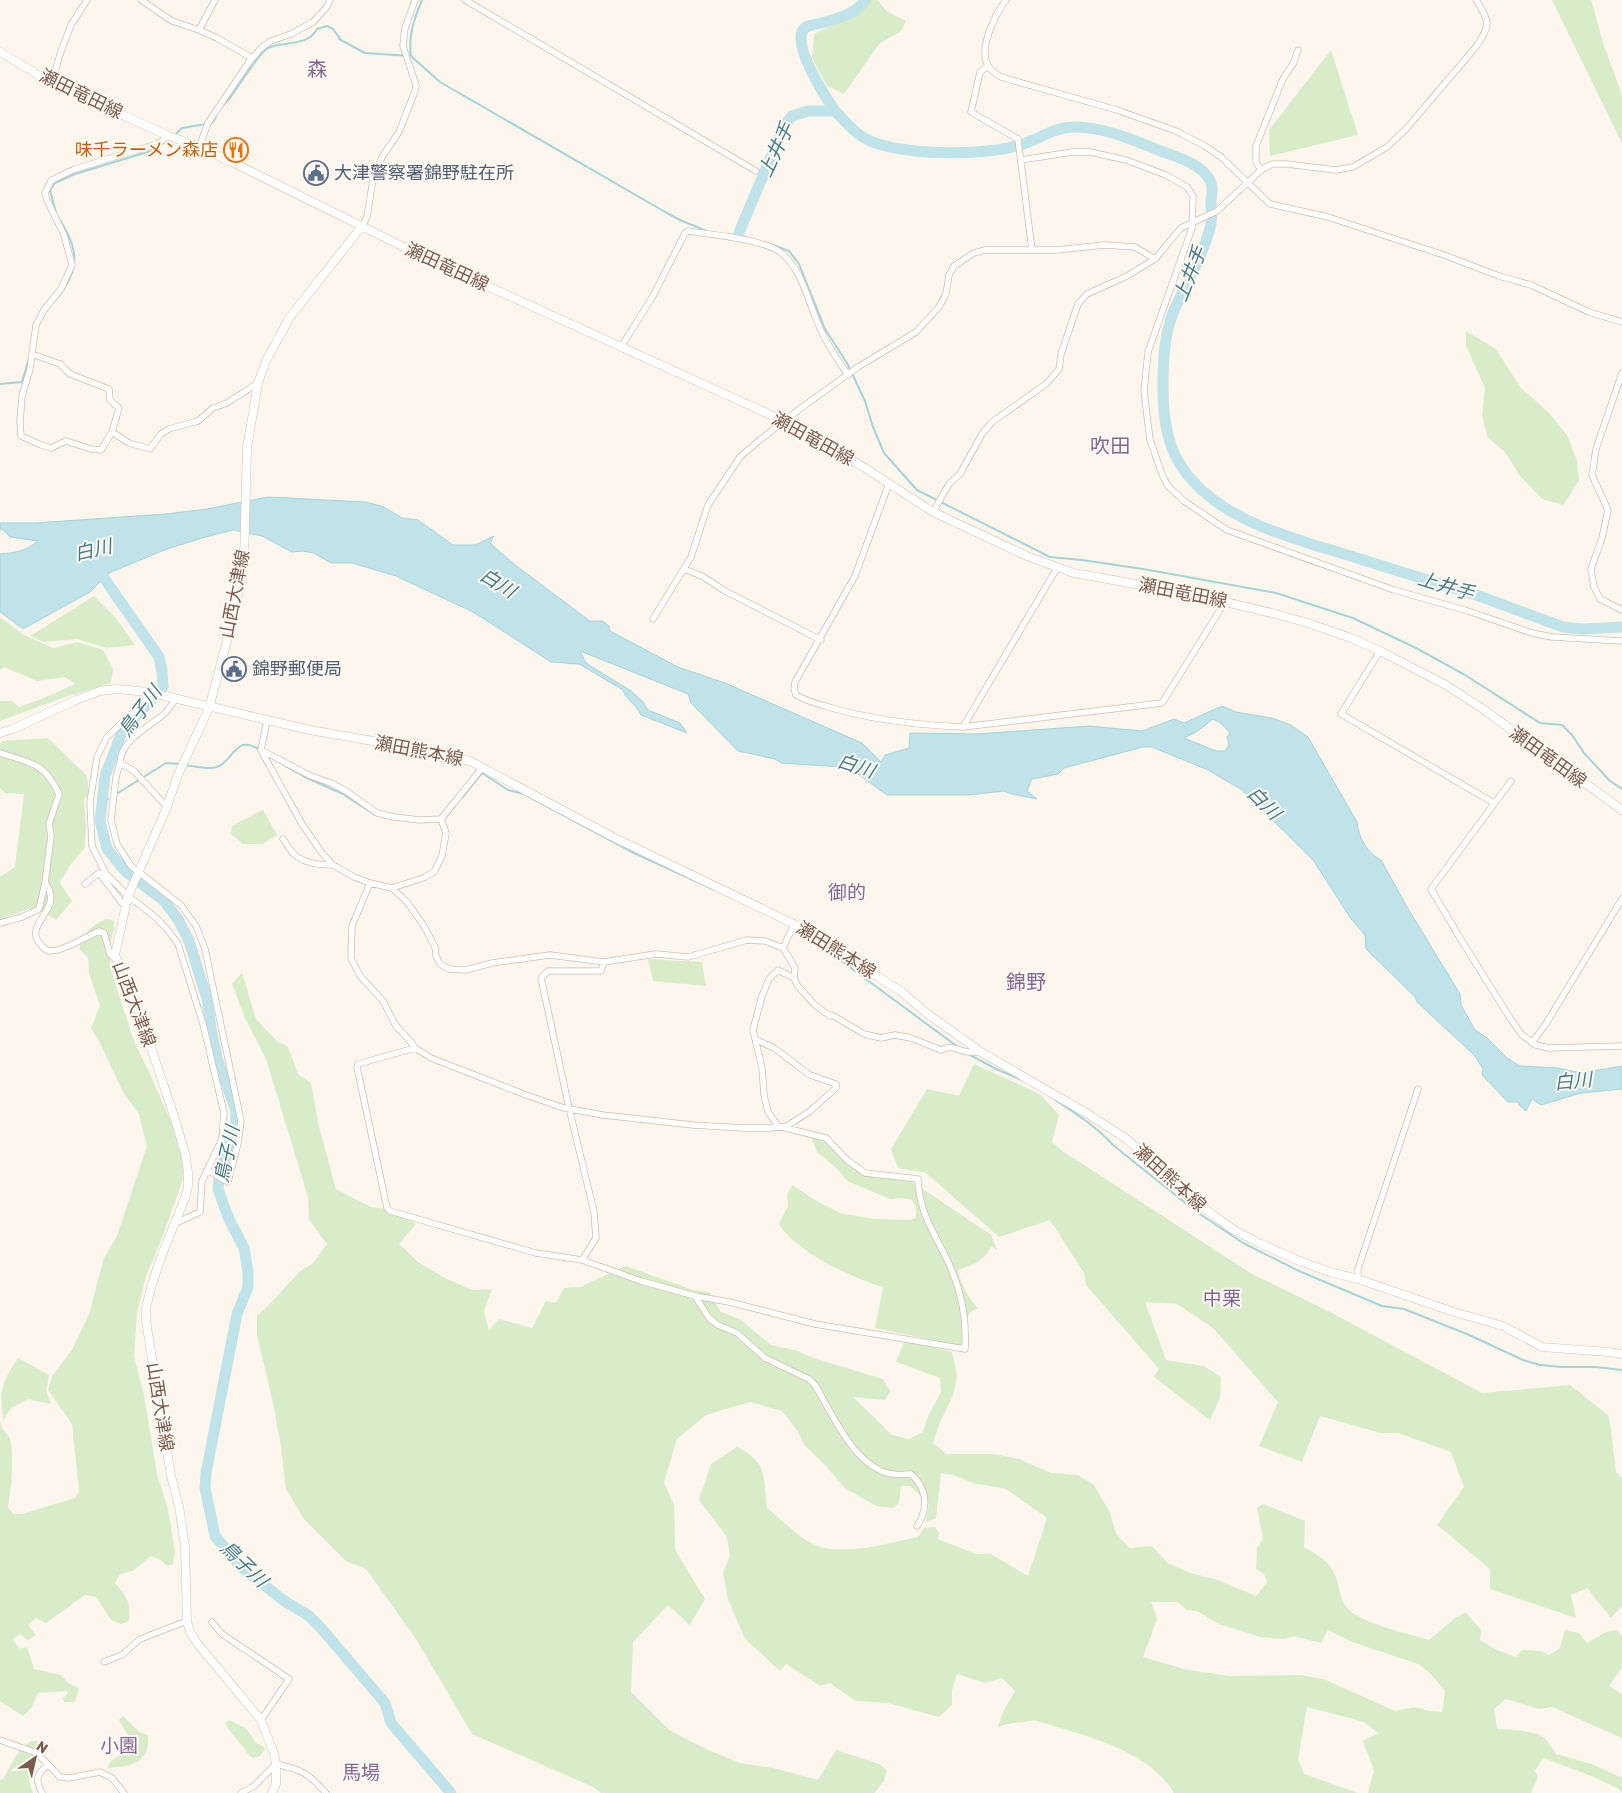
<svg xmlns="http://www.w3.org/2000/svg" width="1622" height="1793" viewBox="0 0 1622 1793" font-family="Rubik,'Noto Sans JP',sans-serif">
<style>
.green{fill:#d8ecc9;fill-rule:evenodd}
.water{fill:#bfe3e8;stroke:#a5d3da;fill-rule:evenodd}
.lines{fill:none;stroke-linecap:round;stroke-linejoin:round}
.stream{stroke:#a5d3da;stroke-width:2}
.river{stroke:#bfe3e8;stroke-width:11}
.minor-casing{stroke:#d1beb0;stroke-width:7}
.secondary-casing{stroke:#d6c0b0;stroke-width:9}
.minor{stroke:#fff;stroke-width:5.5}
.secondary{stroke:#fff;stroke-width:8}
.labels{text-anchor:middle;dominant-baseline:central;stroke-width:4;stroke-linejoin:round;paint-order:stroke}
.street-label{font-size:18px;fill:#7a5c4d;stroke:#fffaf3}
.food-label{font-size:18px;fill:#c56008;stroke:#fffaf3;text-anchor:end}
.service-label{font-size:18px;fill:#4e5e75;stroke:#fffaf3;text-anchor:start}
.water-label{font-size:19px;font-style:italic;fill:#437c86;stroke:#fffaf3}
.neighbourhood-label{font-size:19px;fill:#846695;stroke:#fffaf3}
.quarter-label{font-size:20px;fill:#846695;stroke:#fffaf3}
</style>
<rect width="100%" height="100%" fill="#fdf6ec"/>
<path class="green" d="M859 0H878L886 11 906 21 901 31 879 44 844 94 827 86 812 58 814 34C833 24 847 19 859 0Z
M1552 0H1591L1604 46 1622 95V143Z
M1331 50 1358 135 1270 156 1269 130Z
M1466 331 1496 349 1520 387 1549 413 1567 435 1577 461 1579 481 1563 505 1542 499 1520 476 1505 452 1488 438 1482 415 1485 388 1466 346Z
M94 596 116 618 135 645 107 648 77 639 44 642 30 636Z
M0 617 24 635 53 648 77 642 103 650 113 669 111 683 62 698 0 721V701H12L19 707 39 700 75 684 65 677 37 681 4 667 0 670Z
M48 738 87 776 89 792 84 801 86 825 85 848 70 865 60 883 72 901 56 920 35 907 0 919V877L15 867 24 794 5 793 0 788V744L3 741Z
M263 810 277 835 262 844H243L231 834 232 826Z
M107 919 114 921V930L111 940 110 968 135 1044 149 1072 175 1130 183 1160V1179L162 1238 146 1276 137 1313 134 1356 144 1395 157 1474 168 1509 175 1552 173 1564 167 1566 159 1559 151 1556 134 1570 119 1575 115 1583C127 1597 131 1602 129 1621L121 1624 111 1620 96 1597 85 1595 46 1623 36 1618 28 1625 36 1635 28 1640 20 1634 13 1639 19 1649 27 1647 34 1669 61 1675 68 1683 79 1688 75 1702H64L63 1698 68 1694 67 1691 37 1693 32 1707 23 1716 0 1701V1421C2 1431 5 1430 9 1437 15 1450 11 1493 8 1507L13 1514H22L75 1498 79 1491 72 1424 48 1390 52 1376 72 1350 89 1314 104 1258 117 1236 147 1146 139 1114 123 1092 100 1043 91 1028 100 1006 89 973 88 958 80 950C79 935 93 924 107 919Z
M648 959 702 962 706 986 653 981Z
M242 973 256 1019 277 1041 288 1047 298 1074 311 1083 319 1127 336 1189 371 1207 401 1211 416 1224 399 1244 418 1262 445 1278 472 1290 492 1289 484 1311 489 1330 499 1319 532 1328 546 1301 556 1303 564 1288 580 1287 626 1266 693 1290 709 1292 721 1312 741 1320 771 1345 795 1350 813 1358 883 1379 890 1391 885 1400 853 1397 892 1435 909 1439 923 1432 927 1418 941 1392 940 1378 896 1362 905 1340 952 1352 957 1376 953 1395 939 1425 933 1443 946 1454H994L1019 1459 1051 1473 1078 1475 1094 1485 1110 1513 1116 1534 1130 1548 1152 1546 1168 1563 1190 1573 1215 1579 1256 1596 1267 1582 1264 1574 1256 1569 1257 1549 1263 1538 1257 1508 1263 1504 1305 1521 1304 1547C1316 1554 1330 1561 1335 1575 1340 1586 1339 1601 1349 1610 1367 1625 1406 1633 1429 1640L1455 1618 1466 1612 1481 1630 1480 1640 1497 1650 1516 1657 1522 1650 1541 1651 1549 1655 1560 1648 1565 1630 1579 1633 1587 1643C1598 1638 1604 1630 1617 1630L1622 1636V1667L1609 1686 1622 1694V1738L1552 1707 1539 1709 1506 1699 1494 1709 1497 1729C1509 1730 1535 1730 1544 1738 1549 1742 1552 1748 1556 1754L1592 1764 1622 1778V1792L1619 1789 1589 1775 1543 1758 1535 1771 1538 1777 1531 1793H1368L1374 1771 1363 1741 1378 1733 1364 1722 1307 1707 1298 1759 1304 1774 1358 1793H1174C1147 1748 1081 1735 1034 1720 1022 1723 1010 1722 998 1727L1003 1712 1015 1691 1002 1678 985 1683 957 1674 952 1690V1705L939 1717 888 1703 856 1701 830 1683 820 1686 786 1664 780 1671 745 1639 728 1599 723 1573 730 1556 727 1537 699 1500 711 1464 737 1447C769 1463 763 1477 767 1508 780 1518 795 1534 809 1542 838 1559 887 1543 918 1537L924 1528 935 1527 939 1533 938 1539 976 1554H991L1028 1576 1047 1518 1006 1489 992 1486 976 1484 953 1475 941 1473 936 1518 926 1522 929 1504 910 1486H901L899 1503 893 1508 876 1506 846 1489 823 1463 805 1446 797 1430 782 1411 750 1402 706 1415 677 1439 664 1482 674 1505 675 1550 705 1599 690 1625 668 1605 633 1642 631 1692 669 1730 708 1750 740 1763 773 1768 818 1780 836 1750 879 1764 887 1770 884 1781 874 1793H601L593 1787 472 1734 416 1639 366 1569 346 1561 304 1519 286 1489 281 1447 273 1402 257 1335V1316L272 1302 299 1272 313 1263 327 1244 309 1220 308 1197 266 1059 244 1016 232 983ZM1151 1602H1177L1187 1610 1197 1611 1219 1624 1260 1637 1284 1639 1293 1636 1321 1643 1328 1630 1352 1642 1418 1664 1430 1673 1445 1691 1442 1712 1431 1711 1414 1707 1395 1711 1326 1680 1302 1675 1229 1676 1184 1669 1143 1657 1157 1619Z
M974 1064 1040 1094 1059 1115 1052 1142 1064 1152 1252 1274 1330 1312 1482 1393 1570 1385 1609 1416 1616 1472 1622 1478V1606L1611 1618 1587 1588 1571 1595 1576 1618 1490 1589V1569L1437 1525 1464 1487 1451 1452 1398 1433H1381L1320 1416 1302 1462 1259 1446 1278 1402 1213 1328 1177 1304 1145 1302 1166 1360 1204 1366 1221 1377 1220 1398 1210 1420 1154 1377 1159 1369 1086 1285 1084 1273 1050 1220 999 1237 926 1173 898 1168 891 1149 927 1089 959 1096Z
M811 1137 821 1140 831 1145 859 1170 902 1175 991 1235 997 1250 992 1246 985 1256 976 1263 958 1270C960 1283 969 1299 978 1308L969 1313 961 1346 875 1328 883 1287C854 1279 794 1251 779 1224L788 1206 787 1195 792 1185 815 1200 840 1213 874 1219 910 1220 916 1218V1208L912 1200 901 1198 890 1199 847 1181 835 1167 817 1152Z
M18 1358 49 1375 46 1390 51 1404 28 1399 11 1408 3 1421C0 1388 0 1386 18 1358Z
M123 1716 139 1732 148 1735C151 1764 129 1767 107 1768L111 1761 123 1753 130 1739 119 1720Z
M229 1720 246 1728 256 1743 266 1748 260 1756 253 1758 247 1754 246 1750C237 1739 232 1736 225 1723Z
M31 1741H37L41 1745C40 1757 28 1768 29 1781 30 1785 32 1789 33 1793H0V1780L3 1779 20 1749Z"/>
<path class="water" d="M267 497 366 502 384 507 402 518 418 520 453 545H475L494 536 490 543 514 564 590 621H602L609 626 610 631 678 667 725 683 862 743 881 762 885 755 909 748 910 733 977 734 1089 726 1142 731 1174 719 1184 723 1222 706 1236 712 1272 718 1291 725 1308 737 1357 822C1358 837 1368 854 1381 860L1407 907 1460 994 1461 1005 1475 1030 1487 1038 1507 1058 1520 1066 1558 1068 1581 1073 1622 1066V1089L1581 1093 1541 1105 1532 1099 1526 1111 1520 1106 1518 1102H1508L1482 1075 1483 1069 1475 1056 1417 1002 1415 997 1366 949 1365 935 1351 919 1313 860 1242 790 1208 770 1152 747H1143L1064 768 1058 774 1032 779 1027 791 1037 799 1012 794 1004 791 968 795H887L855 772 842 767 781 763 775 759 738 751 691 703 688 694 580 651 586 663 631 691 643 702 648 710 680 723 687 733 641 715C637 705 626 700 623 690L579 664 551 662 473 612 396 576 352 563H331L314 553 302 551 292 552 262 536 233 530 209 536 167 549 109 573 90 592 23 629 0 612V554C16 553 25 551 38 541L10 537 2 529 0 530V523H35L166 514 207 509ZM1213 719 1222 724 1230 733 1227 737 1229 745 1225 751H1216L1184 738 1196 732Z"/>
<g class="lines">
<path class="stream" d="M411 56C408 36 414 19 422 0
M224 104 230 98C237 88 259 53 268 48 283 41 308 47 317 29L327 26 333 29 340 38 339 39 365 53 411 56 440 82 667 213 682 221 707 231
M175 135 182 128 212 123 216 117
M56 213 50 190 55 183 75 174 151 151 169 139
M58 217C75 243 82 263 63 290
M727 234 746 237
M768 243 789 251 799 264 825 329 847 363 865 401 873 427 884 453 917 490 1050 557 1082 560 1143 569 1276 593 1353 618 1418 649 1465 675 1540 723 1562 725 1572 735 1584 753 1610 781 1622 789
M0 384 22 382 28 362
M270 757 305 777 343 794 375 815
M185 765C194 766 208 770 217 767 234 761 235 733 260 750
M118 793 166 763 180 764
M463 797 482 773 508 790 524 794 634 853 715 890
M102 802 108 799
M444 819 455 806
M817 943 958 1047
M970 1055 996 1069 1024 1081
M1054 1099C1075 1113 1096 1126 1113 1145L1194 1210 1243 1243 1299 1271 1382 1306 1404 1309 1467 1334 1523 1360 1540 1365 1561 1367H1596L1622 1370"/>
<path class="river" d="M835 111C827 99 787 39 806 27 810 25 817 24 821 23 836 19 857 14 865 0
M738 235 784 126 792 116 808 111H835C845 121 855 134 868 140 904 156 983 156 1020 145 1039 140 1053 127 1074 127 1104 127 1131 139 1158 150 1174 156 1197 162 1208 177 1214 185 1212 193 1211 202 1211 210 1212 217 1211 224 1204 254 1185 285 1173 313 1164 336 1163 362 1163 387 1163 403 1164 419 1168 435 1181 490 1238 520 1287 536 1301 540 1314 546 1328 549L1479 596 1563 627 1582 629 1622 627
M94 566 104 578 159 657 162 671 163 687 122 732 105 776 100 821 107 849 126 872 164 901 178 919 189 941 207 999 211 1028 217 1058 236 1111V1118L234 1131 219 1177 218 1189 228 1217 244 1248 248 1272V1287L237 1314 206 1473 205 1488 215 1536 241 1567 283 1600 309 1616 321 1628 385 1703 391 1723 451 1793"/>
<defs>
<path id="minor" d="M141 0 172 21 199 30 217 38 252 58
M465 0 756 171
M1006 0C995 15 977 50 989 67 992 72 997 74 1001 77L1117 110 1176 131 1205 146 1221 157 1270 204 1328 217 1444 255 1499 276 1531 285 1589 312 1622 322
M199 30 215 0
M988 66 980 72 971 112 1018 139 1032 250
M52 83 60 54 71 25 87 0
M199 147 208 123 249 62 261 48 271 41 291 34 313 22 326 8 330 0
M1021 160 1072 152H1090L1126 160 1166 175 1187 187 1193 196 1192 228 1148 352 1144 391 1150 440 1162 474 1167 485 1184 501 1227 530 1394 590 1468 611 1532 633 1552 637 1622 641
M1261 170 1256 162V146L1283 79 1293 64 1298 50
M362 226 367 217 373 179 382 157 399 132 415 91 416 85 403 46 405 28 415 0
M621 347 653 296 685 233 688 231C712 235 762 239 780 252 802 268 808 302 819 326 826 343 837 359 848 375
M32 354 60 364 70 374 109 389 110 400 119 408 112 432 101 450 91 449 66 441 51 448 41 445 21 436 20 422 22 396 30 369 36 325 44 310 61 289 72 265 64 235 47 200 45 193 51 181 58 177 75 169 157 144 169 136
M1622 373 1596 449 1592 475 1608 510 1602 538 1591 569 1594 587 1600 599 1622 610
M112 432 129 443 150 449 161 434 169 429 198 421 213 408 227 403 258 383
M887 482 888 486 855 576 795 682 794 689 796 695C806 701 815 703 825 706 870 720 917 725 963 727L1162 703 1225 602
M933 512 949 484 960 474 982 434 992 422 1046 384 1059 369 1061 354 1078 304 1087 294 1127 276 1155 259 1181 228 1217 211 1261 170 1272 164H1287L1335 170 1353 167 1387 147 1406 129 1475 48C1490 26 1491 23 1476 0
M684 569 702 576 725 591 821 640
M653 619 691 557 708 505 740 457 761 439 801 408 858 367 916 332 939 307 946 294 949 275 954 266 974 253 985 250H1057L1104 245 1135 247 1155 259
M1380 651 1341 714 1494 803
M148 692 145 701 107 737 97 757 90 802 92 846 106 874 128 896 154 916 168 930 178 944 203 1024 224 1113 222 1139 202 1181 200 1212 176 1223
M267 720 261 750 263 754 302 824 322 853 333 865 354 877 370 883 392 888 423 878 434 872 442 856 446 833 441 819 482 768
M963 727 1057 568
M261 750 311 776 331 783 346 791 377 813 394 817 420 820 441 819
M0 753C31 763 45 763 59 794L49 824 51 836 45 883 39 909 22 917 0 923
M120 763 116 777 111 820 117 844 131 866 181 905 196 926 205 949 241 1121 238 1143 228 1182 207 1170
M1511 781 1431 889 1460 938 1510 1018 1522 1035 1536 1045 1549 1048 1622 1046
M167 807 134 771 120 763C121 739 150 727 165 713 169 709 172 704 175 700
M283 839C287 844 290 851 295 855 304 863 321 865 333 865
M45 883C68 912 12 926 48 951L58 950 71 945 99 931 104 933 110 954 117 961
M370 883 352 926 351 958 360 976 383 1001 396 1026 412 1043 415 1048 431 1058 526 1095 564 1108 603 1115 693 1125 743 1128H770L787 1126 810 1111 836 1088V1084L810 1075 774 1048 755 1039
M85 884 99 873 126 908
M392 888 407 902 424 926 435 947 436 956 440 964 449 969 466 970 492 963 550 955 604 962
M794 924 783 948 795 968 794 978 797 985 815 1005 830 1016 832 1015 864 1034 881 1038 895 1035 911 1038 941 1050C951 1045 954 1049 964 1051 969 1053 975 1052 981 1052
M1532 1043 1547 1022 1622 899
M415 1048 358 1064 357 1067 387 1208 390 1211 536 1253 582 1260 641 1281 695 1296 729 1302 815 1324 965 1349C967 1319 962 1293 950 1266 937 1237 918 1212 918 1179L865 1173 847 1160 826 1138 778 1126 768 1112 764 1095 762 1068 753 1030 762 996 769 979 778 970 794 978
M582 1260 596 1238 594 1212 569 1108 541 978 548 971H601L604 962 656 954 688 957 747 940 765 941 783 948
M1358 1279V1269L1418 1089
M695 1296 709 1318 718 1325 737 1333 765 1358 809 1379 815 1385C833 1415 855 1468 892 1474 898 1475 905 1474 911 1474 927 1488 929 1508 917 1526
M212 1622 222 1634 289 1679 261 1720
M104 1662 122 1655 140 1639 187 1621
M0 1740 37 1753 60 1777 69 1778 100 1772 112 1778 124 1793
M42 1793C35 1778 36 1776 48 1764
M241 1793 254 1786 276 1764C302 1770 307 1772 326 1793"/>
<path id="secondary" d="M0 52 52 83 169 136 199 147 234 163 426 258 784 421 862 466 933 512 1029 557 1074 573 1192 594 1272 613 1308 623 1351 638 1380 651 1446 685 1483 709 1622 810
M0 733 13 729 76 700 100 691 117 689 148 692 310 730 401 746 470 761 615 838 794 924 902 992 925 1012 981 1052 1088 1114 1125 1138 1154 1162 1192 1199 1213 1215 1234 1230 1261 1244 1297 1260 1330 1272 1358 1279 1454 1312 1503 1326 1542 1347 1608 1352 1622 1354
M272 1793 276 1784V1764L274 1754 261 1720 197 1643 190 1632 187 1621 185 1547 179 1506 171 1476 146 1321V1308L152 1284 163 1252 185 1198 188 1187V1173L186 1157 174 1116 138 1009 115 955 128 896 167 807 177 777 209 708 234 615 244 561 247 448 258 383 266 361 290 317 362 226"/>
</defs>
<use href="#minor" class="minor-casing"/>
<use href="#secondary" class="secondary-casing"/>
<use href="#minor" class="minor"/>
<use href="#secondary" class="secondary"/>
</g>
<defs>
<symbol id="restaurant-ring" viewBox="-11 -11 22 22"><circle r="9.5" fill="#fffaf3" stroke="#e8710a" stroke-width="1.5"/><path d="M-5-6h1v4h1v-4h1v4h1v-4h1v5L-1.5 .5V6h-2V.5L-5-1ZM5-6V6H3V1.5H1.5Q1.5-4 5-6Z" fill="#e8710a"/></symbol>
<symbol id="civic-ring" viewBox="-11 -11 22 22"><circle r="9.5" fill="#fffaf3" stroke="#5c6f8a" stroke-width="1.5"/><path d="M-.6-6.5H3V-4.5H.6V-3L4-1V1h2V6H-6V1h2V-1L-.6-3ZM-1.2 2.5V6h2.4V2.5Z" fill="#5c6f8a"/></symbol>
</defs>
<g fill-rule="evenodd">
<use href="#restaurant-ring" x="222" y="136" width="28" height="28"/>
<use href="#civic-ring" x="302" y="159" width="28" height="28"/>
<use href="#civic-ring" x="220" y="655" width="28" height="28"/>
</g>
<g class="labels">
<g class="street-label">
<text transform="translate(81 94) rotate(26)">瀬田竜田線</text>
<text transform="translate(447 267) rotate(25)">瀬田竜田線</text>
<text transform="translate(813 439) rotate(29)">瀬田竜田線</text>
<text transform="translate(1183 593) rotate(11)">瀬田竜田線</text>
<text transform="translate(235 594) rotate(-79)">山西大津線</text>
<text transform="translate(419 751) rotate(11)">瀬田熊本線</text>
<text transform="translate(1548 757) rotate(36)">瀬田竜田線</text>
<text transform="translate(836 950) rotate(32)">瀬田熊本線</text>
<text transform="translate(134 1004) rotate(69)">山西大津線</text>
<text transform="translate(1170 1178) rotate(42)">瀬田熊本線</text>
<text transform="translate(160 1407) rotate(81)">山西大津線</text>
</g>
<g class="food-label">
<text x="218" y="150">味千ラーメン森店</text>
</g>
<g class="service-label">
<text x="334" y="173">大津警察署錦野駐在所</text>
<text x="252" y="669">錦野郵便局</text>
</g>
<g class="water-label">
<text transform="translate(776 150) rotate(-65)">上井手</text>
<text transform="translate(1190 274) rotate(-68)">上井手</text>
<text transform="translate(93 550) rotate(-13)">白川</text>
<text transform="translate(498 583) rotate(32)">白川</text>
<text transform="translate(1446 586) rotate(17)">上井手</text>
<text transform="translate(140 711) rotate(-53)">鳥子川</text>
<text transform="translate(856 766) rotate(18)">白川</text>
<text transform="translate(1264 803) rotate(45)">白川</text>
<text transform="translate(1573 1081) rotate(-5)">白川</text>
<text transform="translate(227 1154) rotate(-78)">鳥子川</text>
<text transform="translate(244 1564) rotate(44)">鳥子川</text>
</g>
<g class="neighbourhood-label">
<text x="847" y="892">御的</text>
<text x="1222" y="1298">中栗</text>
<text x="119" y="1745">小園</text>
<text x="361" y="1772">馬場</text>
</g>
<g class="quarter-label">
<text x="317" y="69">森</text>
<text x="1110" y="446">吹田</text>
<text x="1026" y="982">錦野</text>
</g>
</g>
<g transform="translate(35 1758) rotate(34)" stroke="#fffaf3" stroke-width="4" paint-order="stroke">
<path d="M0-4L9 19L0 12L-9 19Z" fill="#7a5c4d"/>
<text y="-8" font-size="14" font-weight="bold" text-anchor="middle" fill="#7a5c4d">N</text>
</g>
</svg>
